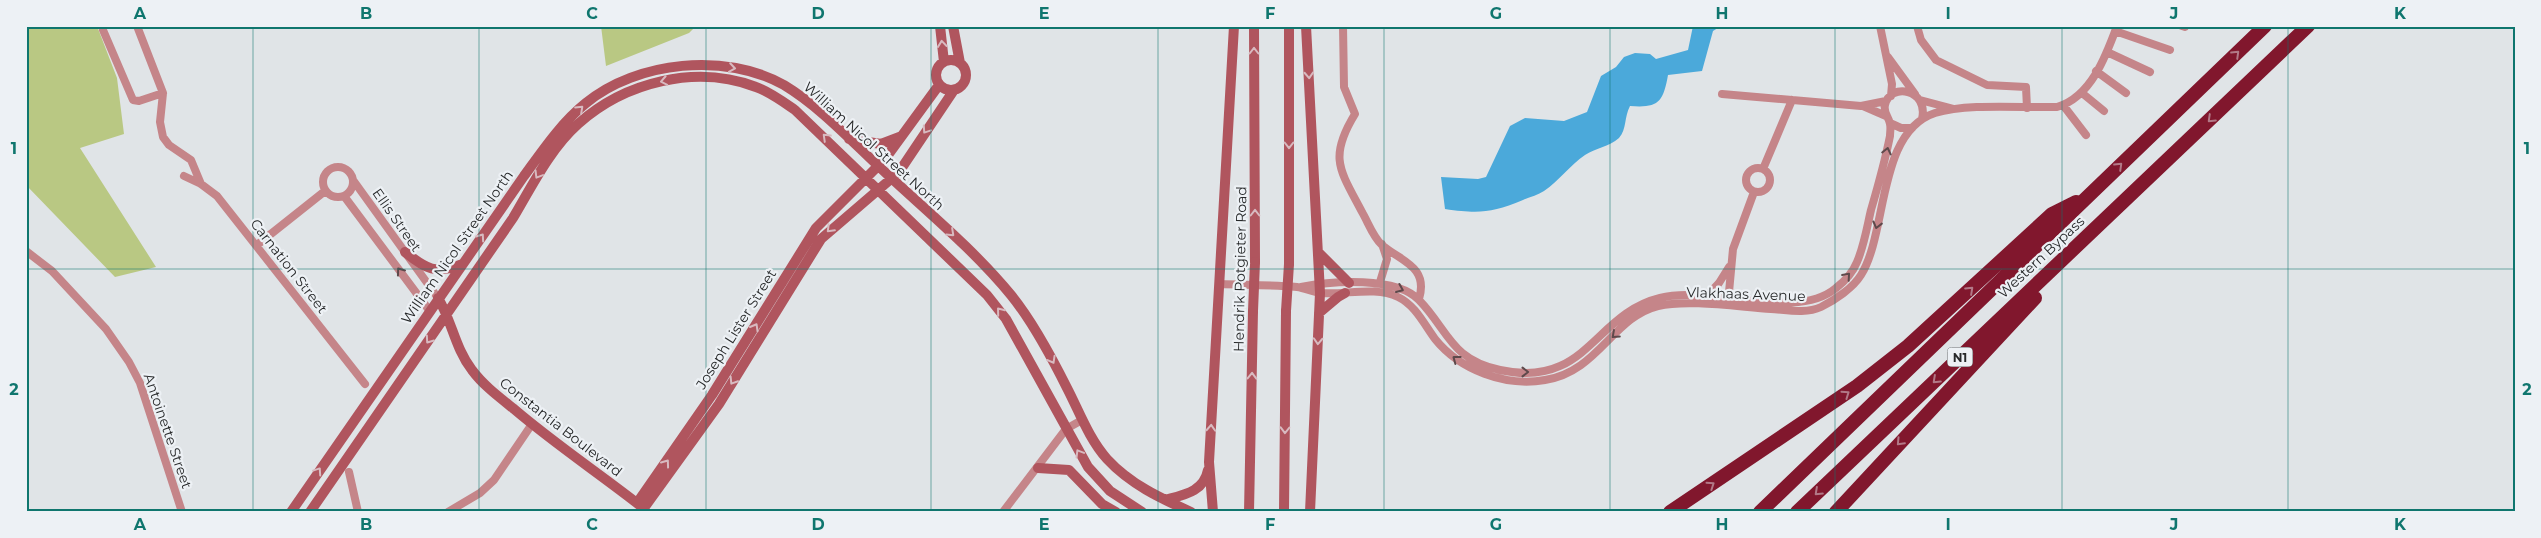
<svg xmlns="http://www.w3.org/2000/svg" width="2541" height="538" viewBox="0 0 2541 538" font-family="Montserrat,sans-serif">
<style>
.green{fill:#b9c883}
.water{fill:#4ba9da}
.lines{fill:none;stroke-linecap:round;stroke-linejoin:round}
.street{stroke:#c58589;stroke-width:8}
.secondary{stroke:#b0555e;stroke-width:10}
.highway{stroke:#81172d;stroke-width:14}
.secondary-bridge{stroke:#b0555e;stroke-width:10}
.oneway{stroke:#d8bac0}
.oneway2{stroke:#b27987}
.oneway3{stroke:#5e494b}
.grid{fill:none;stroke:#0f766e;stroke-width:1;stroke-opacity:0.55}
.labels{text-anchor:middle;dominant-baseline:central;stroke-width:4.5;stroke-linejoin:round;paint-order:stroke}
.shield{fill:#edf1f5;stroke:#626567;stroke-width:1}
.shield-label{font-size:12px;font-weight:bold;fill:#27292a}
.street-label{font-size:14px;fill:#27292a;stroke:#edf1f5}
.neatline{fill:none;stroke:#0f766e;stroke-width:2}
.grid-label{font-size:16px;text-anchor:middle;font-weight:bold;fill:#0f766e}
</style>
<rect width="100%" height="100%" fill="#e0e4e7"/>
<path class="green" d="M26 26H97L117 78 124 134 80 148 156 267 115 277 26 185Z
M601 26H696L689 33 606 66Z"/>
<path class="water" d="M1693 26H1721L1713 31 1702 71 1668 75C1663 103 1658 108 1630 106 1624 117 1627 129 1619 138 1609 147 1595 148 1585 155 1570 165 1559 181 1544 191 1538 195 1530 197 1523 200 1491 213 1479 214 1445 209L1441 177 1478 179 1486 177 1510 126 1525 118 1564 121 1587 112 1601 76 1616 67 1624 57 1635 53 1650 54 1656 59 1688 50Z"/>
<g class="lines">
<path class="street" d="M137 26 163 93 160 122 163 137 169 145 191 160 201 184
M1343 26 1344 87 1355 114C1328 158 1340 170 1362 212 1368 222 1373 237 1382 245 1400 261 1429 266 1419 299
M1880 26 1892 84 1891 96
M1917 26 1921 40 1936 60 1987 85 2026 87 2027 108
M2182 26 2185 27
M103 30 133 100 139 101 163 93
M2115 31 2170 50
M2107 52 2150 72
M1888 57 1915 94
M2096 71 2126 93
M2082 93 2104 111
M1722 94 1861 106 1886 101
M1920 100 1954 109
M2063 105 2086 135
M1863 106 1886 116
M1890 123 1901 128H1912
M323 182a15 15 0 1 1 30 0a15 15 0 1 1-30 0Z
M1746 180a12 12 0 1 1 24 0a12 12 0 1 1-24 0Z
M1763 169 1792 100
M184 176 201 184 217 196 365 384
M353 180 438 298
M344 196 429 310
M257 245 325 191
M26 251 52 271 106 329 129 362 140 383 182 512
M1380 282 1387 259 1382 244
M1220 284C1245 285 1272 285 1297 287 1305 288 1313 292 1322 293 1346 295 1375 286 1398 297 1415 305 1424 324 1435 339 1460 370 1505 387 1545 380 1598 372 1613 317 1658 306 1688 299 1739 307 1771 309 1787 310 1806 314 1821 307 1835 300 1853 288 1861 275 1888 232 1877 132 1935 113 1968 103 2021 108 2057 107 2091 97 2106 56 2117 26
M1301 287C1332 281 1396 276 1419 300 1449 331 1450 359 1500 370 1587 389 1594 314 1660 298 1710 285 1796 322 1836 288 1845 281 1853 272 1857 262 1864 246 1867 227 1871 210 1878 186 1885 161 1890 136 1890 132 1891 128 1890 124 1889 117 1883 113 1885 105 1890 82 1929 89 1922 119
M1706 297 1719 283 1729 267
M1728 303 1733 249 1754 192
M349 472 358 512
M448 512 480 493 494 480 532 424
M1003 512 1066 429 1082 420"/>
<path class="secondary" d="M940 26 944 62
M953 26 960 63
M1254 26 1255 262
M1289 26V264
M1306 26 1320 293 1310 512
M936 75a15 15 0 1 1 30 0a15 15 0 1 1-30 0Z
M849 139 881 144 902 136
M405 252C426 269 436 275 462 264
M1318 252 1349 283
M438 298C452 321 455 348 472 370 483 385 499 397 514 409 555 444 600 474 642 507
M1319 313 1338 297 1345 293
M1038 468 1069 470 1102 504 1116 512
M1165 500C1183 495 1204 492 1208 470
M637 503 712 395 816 228 885 159 939 85
M644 508 719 404 821 239 899 172 954 90
M291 512 524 176C543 150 561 123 586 103 637 61 726 52 784 85 822 108 854 144 887 174 929 213 974 250 1011 295 1033 322 1051 356 1067 388 1079 411 1089 439 1107 459 1130 484 1160 498 1191 512
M310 512 513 218C532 186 550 149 578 124 625 82 696 64 756 87 770 92 782 101 795 110L987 295 1006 319 1088 467 1110 491 1142 512
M1213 512 1209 462 1234 26
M1249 512 1253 311
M1284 512 1286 311"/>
<path class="highway" d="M1670 512 1857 386 1908 346 2052 214 2076 202
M1760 512 2265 26
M1797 512 2308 26
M1836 512 2035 298"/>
<path class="secondary-bridge" d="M1253 311 1255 262
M1286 311 1289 264"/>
</g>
<defs><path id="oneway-chevron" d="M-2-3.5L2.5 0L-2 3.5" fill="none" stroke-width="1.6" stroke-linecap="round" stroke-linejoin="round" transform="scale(1.25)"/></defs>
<g class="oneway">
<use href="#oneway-chevron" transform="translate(942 44) rotate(-96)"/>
<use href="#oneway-chevron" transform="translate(1254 51) rotate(-90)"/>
<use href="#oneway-chevron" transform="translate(732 68) rotate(9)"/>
<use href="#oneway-chevron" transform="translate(1309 75) rotate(87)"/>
<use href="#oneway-chevron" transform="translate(664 81) rotate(169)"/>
<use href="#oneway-chevron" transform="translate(580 109) rotate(-43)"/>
<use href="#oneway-chevron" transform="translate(926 130) rotate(124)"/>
<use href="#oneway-chevron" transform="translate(826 137) rotate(-136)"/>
<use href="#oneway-chevron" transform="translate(1289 145) rotate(90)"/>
<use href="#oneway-chevron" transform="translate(538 175) rotate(121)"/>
<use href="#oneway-chevron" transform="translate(1255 213) rotate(-90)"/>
<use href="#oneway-chevron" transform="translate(830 229) rotate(135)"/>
<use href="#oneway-chevron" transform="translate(951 233) rotate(43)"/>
<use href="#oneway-chevron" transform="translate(481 237) rotate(-55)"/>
<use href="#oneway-chevron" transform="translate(1000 311) rotate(-129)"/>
<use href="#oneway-chevron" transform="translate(755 327) rotate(-60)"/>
<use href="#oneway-chevron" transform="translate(429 340) rotate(125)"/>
<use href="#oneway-chevron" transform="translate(1318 341) rotate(93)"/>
<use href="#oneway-chevron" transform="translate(1052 360) rotate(61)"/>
<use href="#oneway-chevron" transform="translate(1252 376) rotate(-89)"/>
<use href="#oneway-chevron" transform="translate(733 381) rotate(122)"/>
<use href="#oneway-chevron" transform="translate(1211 428) rotate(-87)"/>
<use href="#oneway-chevron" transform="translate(1285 430) rotate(91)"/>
<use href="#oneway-chevron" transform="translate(1079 453) rotate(-121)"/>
<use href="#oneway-chevron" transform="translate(666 463) rotate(-54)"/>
<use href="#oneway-chevron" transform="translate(318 471) rotate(-56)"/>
</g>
<g class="oneway2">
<use href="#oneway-chevron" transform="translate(2236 54) rotate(-44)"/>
<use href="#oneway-chevron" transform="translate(2211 119) rotate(136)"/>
<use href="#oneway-chevron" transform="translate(2119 166) rotate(-44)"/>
<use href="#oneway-chevron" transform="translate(1970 290) rotate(-43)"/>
<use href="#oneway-chevron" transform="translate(1936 380) rotate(137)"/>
<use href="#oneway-chevron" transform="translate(1846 394) rotate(-35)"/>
<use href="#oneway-chevron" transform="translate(1900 442) rotate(133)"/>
<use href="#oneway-chevron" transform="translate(1711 485) rotate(-34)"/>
<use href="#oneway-chevron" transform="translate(1818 492) rotate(137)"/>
</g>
<g class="oneway3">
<use href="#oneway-chevron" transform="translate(1887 151) rotate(-77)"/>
<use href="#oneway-chevron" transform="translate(1877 225) rotate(104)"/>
<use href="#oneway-chevron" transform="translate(400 271) rotate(-126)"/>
<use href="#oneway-chevron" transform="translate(1847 276) rotate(-49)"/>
<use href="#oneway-chevron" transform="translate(1400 289) rotate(23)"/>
<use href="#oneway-chevron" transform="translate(1615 335) rotate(138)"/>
<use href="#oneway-chevron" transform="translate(1456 359) rotate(-143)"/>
<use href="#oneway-chevron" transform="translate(1525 372)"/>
</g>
<path class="grid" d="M253 26V512M479 26V512M706 26V512M931 26V512M1158 26V512M1384 26V512M1610 26V512M1835 26V512M2062 26V512M2288 26V512M26 269H2515"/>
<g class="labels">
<rect class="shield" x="1947.5" y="347.5" width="25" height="19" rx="4"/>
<g class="shield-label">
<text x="1960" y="357">N1</text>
</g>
<g class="street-label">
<text transform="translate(874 146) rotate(42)">William Nicol Street North</text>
<text transform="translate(397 220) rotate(55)">Ellis Street</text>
<text transform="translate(457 247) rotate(-55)">William Nicol Street North</text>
<text transform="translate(2041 257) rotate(-43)">Western Bypass</text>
<text transform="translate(289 266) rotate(52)">Carnation Street</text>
<text transform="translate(1240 269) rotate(-89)">Hendrik Potgieter Road</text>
<text transform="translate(1746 294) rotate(2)">Vlakhaas Avenue</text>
<text transform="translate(736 329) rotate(-58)">Joseph Lister Street</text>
<text transform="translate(561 427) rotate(38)">Constantia Boulevard</text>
<text transform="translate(168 431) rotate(71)">Antoinette Street</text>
</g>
</g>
<rect width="2541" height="538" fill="none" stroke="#edf1f5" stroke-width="55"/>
<rect x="28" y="28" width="2486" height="482" class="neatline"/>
<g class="grid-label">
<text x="140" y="19">A</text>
<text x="366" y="19">B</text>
<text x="592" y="19">C</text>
<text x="818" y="19">D</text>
<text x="1044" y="19">E</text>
<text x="1270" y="19">F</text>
<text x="1496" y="19">G</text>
<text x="1722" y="19">H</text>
<text x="1948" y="19">I</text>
<text x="2174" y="19">J</text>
<text x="2400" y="19">K</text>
<text x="14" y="154">1</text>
<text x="2527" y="154">1</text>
<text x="14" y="395">2</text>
<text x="2527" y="395">2</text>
<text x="140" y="530">A</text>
<text x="366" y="530">B</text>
<text x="592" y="530">C</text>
<text x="818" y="530">D</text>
<text x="1044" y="530">E</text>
<text x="1270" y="530">F</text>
<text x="1496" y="530">G</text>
<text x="1722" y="530">H</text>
<text x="1948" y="530">I</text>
<text x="2174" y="530">J</text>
<text x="2400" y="530">K</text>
</g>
</svg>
